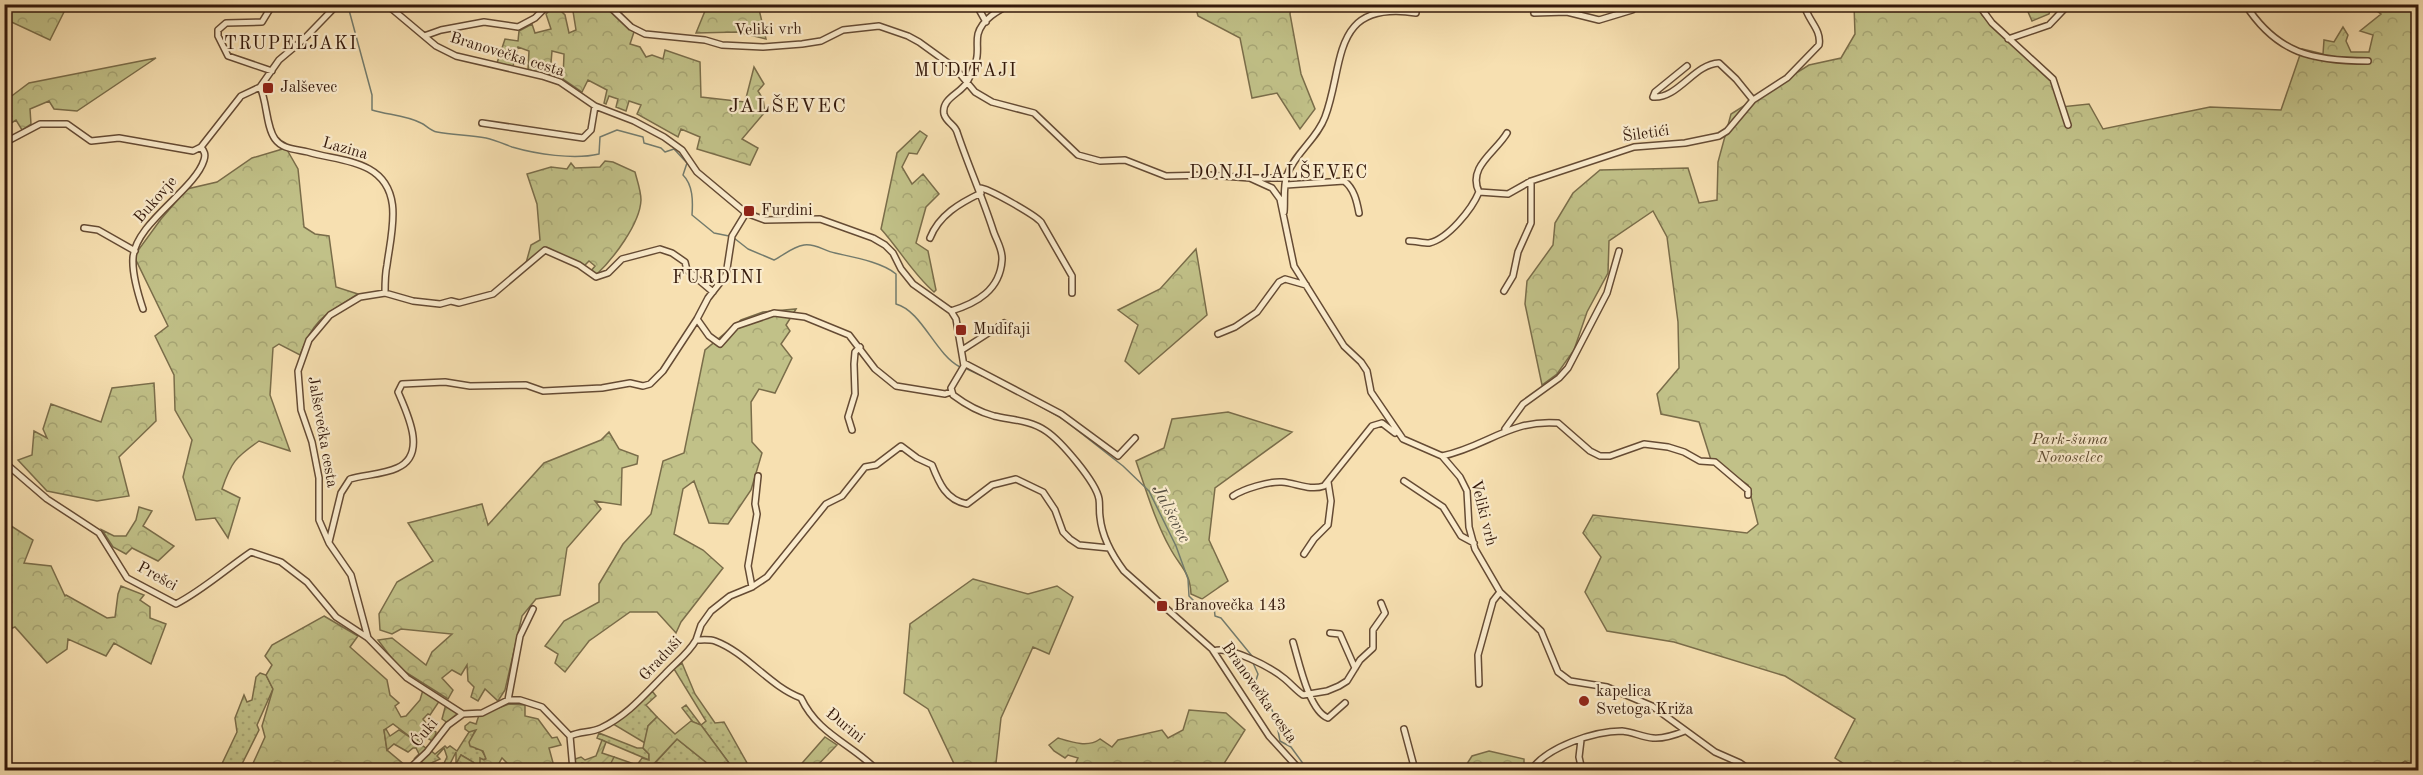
<svg xmlns="http://www.w3.org/2000/svg" width="2423" height="775" viewBox="0 0 2423 775" font-family="'Old Standard TT',serif">
<style>
.grass{fill:url(#grass-dots);stroke:#7a6d4a;stroke-width:1.5}
.forest{fill:url(#forest-crowns);stroke:#7a6d4a;stroke-width:1.5}
.garden{fill:url(#garden-furrows);stroke:#7a6d4a;stroke-width:1.5}
.lines{fill:none;stroke-linecap:round;stroke-linejoin:round}
.stream{stroke:#737b6d;stroke-width:1.5}
.minor-casing{stroke:#654b34;stroke-width:8}
.minor{stroke:#faebcc;stroke-width:5}
.poi-dot{fill:#8f2418;stroke:#faebcc;stroke-width:2}
.labels{text-anchor:middle;dominant-baseline:central;stroke-width:4.5;stroke-linejoin:round;paint-order:stroke}
.street-label{font-size:16px;fill:#34190b;stroke:#faebcc}
.poi-label{font-size:16px;fill:#34190b;stroke:#faebcc;text-anchor:start}
.park-label{font-size:16px;font-style:italic;fill:#5e4b30;stroke:#faebcc}
.neighbourhood-label{font-size:18px;letter-spacing:1.5px;fill:#34190b;stroke:#faebcc}
.water-label{font-size:18px;font-style:italic;fill:#595244;stroke:#faebcc}
.quarter-label{font-size:20px;letter-spacing:1.5px;fill:#34190b;stroke:#faebcc}
</style>
<defs>
<pattern id="grass-dots" width="8" height="8" patternUnits="userSpaceOnUse" patternTransform="scale(1.5)"><rect width="8" height="8" fill="#c1c188"/><path d="M2 2h.1M6 6h.1" fill="none" stroke="#a6a574" stroke-width="1.8" stroke-linecap="round"/></pattern>
<pattern id="forest-crowns" width="20" height="18" patternUnits="userSpaceOnUse" patternTransform="scale(1.5)"><rect width="20" height="18" fill="#c1c188"/><path d="M2 6a3 3 0 1 1 6 0M12 15a3 3 0 1 1 6 0" fill="none" stroke="#a6a574"/></pattern>
<pattern id="garden-furrows" width="10" height="10" patternUnits="userSpaceOnUse" patternTransform="scale(1.5)"><rect width="10" height="10" fill="#c1c188"/><path d="M-1 1l2-2M0 10L10 0M9 11l2-2" fill="none" stroke="#a6a574"/></pattern>
</defs>
<rect width="100%" height="100%" fill="#f7e0b1"/>
<filter id="stains"><feTurbulence type="fractalNoise" baseFrequency=".00333" numOctaves="4"/><feColorMatrix values="0 0 0 0 .2 0 0 0 0 .09 0 0 0 0 .02 0 0 0 .5 -.17"/></filter>
<radialGradient id="worn" r=".72"><stop offset=".6" stop-color="#630" stop-opacity="0"/><stop offset="1" stop-color="#630" stop-opacity=".3"/></radialGradient>
<path class="grass" d="M682 663 695 694 715 723 724 722 751 770H689L656 762 677 739 707 763H729L701 725 693 722 682 708 686 705 701 725 706 721 674 669Z
M260 673 266 675 273 689 257 725 259 730 239 770H219L237 732 235 718 244 695 247 702 252 700 256 677Z
M652 691 656 696 646 705 657 717 648 726 645 743 613 724Z
M476 729 472 737 476 749H481L486 758 480 763 486 770H480L473 762 461 755 456 764V752L447 770H409L418 763 427 767 444 763 447 757 444 748 437 756 440 759 427 765 421 762 430 750 435 754 445 746 447 748 450 746 457 751 469 732Z
M599 733 637 748H643L649 754V760L597 738Z"/>
<path class="forest" d="M5 4H77V5L65 10 50 40 5 19Z
M715 4 758 5 766 39 738 32 696 33 705 11Z
M555 5 565 15 569 33 576 30 572 5H604L634 32 630 44 640 47 646 57 652 55 663 59 665 50 700 62 701 97 745 102 754 67 764 84 758 91 763 99 765 112 742 139 758 148 750 165 697 149 700 137 681 129 678 137 637 114 641 105 629 101 626 111 616 107 618 99 609 96 606 104 604 103 607 90 588 80 582 92 563 79 564 54 552 51 550 75 528 70 529 51 518 47 513 66 497 63 505 39 518 41 519 31 532 24 535 33 551 29 546 14Z
M1195 5H1291L1290 14 1301 74 1315 109 1300 129 1277 93 1252 98 1240 38 1198 16Z
M1542 5V4L1632 5C1618 13 1555 11 1542 5Z
M1854 5H1977L1982 15 2055 82 2061 107 2089 104 2103 129 2210 107 2281 110 2302 49 2323 54 2324 40 2334 42 2343 27 2348 35 2346 41 2351 52H2369L2373 35 2360 31 2381 14 2368 5 2352 11 2344 5H2418V765L2416 767 2405 761 2391 770H1853L1835 758 1855 719 1785 676 1674 642 1607 631 1585 592 1601 557 1583 533 1593 515 1747 533 1758 524 1748 485 1711 460 1699 422 1661 414 1657 394 1679 368 1678 322 1667 237 1653 211 1609 241 1608 273 1587 312 1574 350 1557 374 1542 385 1525 304 1527 281 1553 245 1555 223 1573 193 1600 170 1688 168 1699 203 1717 200 1718 162 1731 114 1809 65 1841 58 1855 34Z
M2025 5H2052L2049 14 2032 21Z
M156 58 77 111 54 109 49 101 30 109 31 124 22 130 16 120 5 127V101L29 83Z
M920 131 927 136 917 154 909 153 902 167 912 184 923 174 939 194 926 207 916 243 928 251 936 290 934 292C913 274 900 250 881 229L897 153Z
M286 148 298 169 304 227 315 234 329 236 336 287 358 294C326 314 314 318 300 355L279 344 273 348 270 395 290 451 259 441C236 457 231 462 222 489L240 498 228 538 215 518 196 520 183 477 192 440 175 410 174 375 155 336 168 326 134 256 161 219 187 189 217 182 252 158Z
M605 161 613 162 635 172C637 180 641 191 641 200 640 224 613 259 596 275L591 271 595 266 589 261 584 266 544 249 526 263 531 245 540 240 537 204 527 174 551 167 567 169 571 163 575 168 600 167Z
M1196 249 1207 315 1139 374 1125 361 1138 325 1118 310 1160 289Z
M796 309 786 325 790 331 781 344 792 358 775 393 759 389 751 402 752 442 762 453 751 490 728 524 709 523 694 481 683 489 674 534 703 550 723 568 681 622 676 633 657 612H630L589 641 565 672 555 663 558 654 545 646 564 621 599 602V584L623 544 651 514 663 461 684 453 705 350 741 320 763 312Z
M154 383 156 421 119 457 129 496 97 501 47 491 18 460 32 455 34 431 47 438 43 429 51 404 101 422 112 388Z
M1228 412 1292 432 1215 488 1209 540 1228 581 1202 599 1191 594C1190 571 1180 567 1170 548 1155 521 1146 490 1136 461L1164 448 1172 419Z
M609 432 619 449 638 456 637 464 622 468 621 505 595 501 601 509 567 548 560 595 536 599 522 616 505 690 498 701 485 689 478 701 471 697 474 687 468 681 467 665 461 675 452 670 442 678 453 690 448 699 399 668 378 640 392 638 426 665 432 652 452 634 401 629 392 634 380 630 379 614 397 582 433 561 408 523 482 504 488 525 544 463 601 440Z
M139 507 152 511 143 526 174 546 158 561 132 548 126 554 113 547 102 530 114 536H126L136 520Z
M5 522 33 540 24 563 51 566 65 596 66 595 107 618 115 617 118 594 121 586 144 595 140 600 150 607V618L166 624 151 664 114 643 106 656 68 639 67 649 47 663 15 627 5 631Z
M973 579 1028 594 1057 586 1073 597 1049 654 1033 647 1001 718 996 763 990 770H957L928 709 904 693 910 624Z
M324 616 358 636 350 647 387 680 390 695 399 703 395 706 401 717 406 716 420 700 423 690 440 700 430 715 428 714 423 719 426 723 417 742 393 724 384 730 387 750 406 766 404 770H250L265 737 262 726 273 689 266 675 272 665 265 656 272 645Z
M509 704 525 705V716L538 719 552 738 557 737 561 745 549 748 555 770H537L532 765H528L523 770H514L502 758 498 765 506 770H486L480 763V758L484 760 486 759 483 751 470 746 469 742 476 730 469 732 465 729V726L470 722 476 724 479 715Z
M1189 710 1226 713 1245 730 1220 770H1015L1046 767 1050 764 1074 767 1078 758 1068 755 1065 758 1054 751 1049 745 1058 738C1071 742 1088 748 1100 739L1112 747 1118 740 1162 730 1168 738 1183 730Z
M657 717 675 734 691 721 701 725 729 763H707L677 739 648 770 604 769 614 757 637 765 642 758 649 760V754L643 748 648 726Z
M825 737 837 745 813 770H796Z
M1489 751 1524 759V770H1463L1472 756Z
M461 755 473 762 480 770H458L460 768 456 764Z"/>
<path class="garden" d="M446 704 460 713 448 723 442 719Z
M425 725 436 732 434 742 424 736 419 743 426 748 430 744 431 745 418 758H415L419 754 416 748H413L408 752 394 744 387 750 384 730 386 729 390 736 399 730 417 742Z
M602 740 606 742 602 753 614 757 611 763 606 765 604 769 582 763 581 767 589 768 588 770H575L572 760 581 757 585 760 596 756Z"/>
<g class="lines">
<path class="stream" d="M349 10 372 95V110C388 115 405 115 421 123 426 125 430 131 437 132 452 135 469 135 486 138 495 140 504 144 512 147 536 154 574 160 599 154L600 137 617 130 643 137 644 143 661 148 665 152 674 149 687 163 683 175C693 185 693 201 692 215L714 233 729 236
M734 238 748 249 774 260C784 255 792 247 804 245 815 243 824 251 835 253 852 257 882 262 896 274V304C922 311 935 354 960 367
M967 369 982 376
M1040 406 1063 419 1123 466 1149 491 1176 546 1188 579 1189 596 1196 603 1214 606 1215 616 1221 618 1252 656
M1253 663 1258 674 1253 690 1260 700 1270 705 1276 720 1280 741 1291 747 1307 769 1317 770"/>
<defs>
<path id="minor" d="M386 4 436 46 456 56 542 76 560 82 595 106 634 121 664 137 682 150 697 172 746 213 765 220 820 219 873 238 885 245 893 253 901 269 913 284 951 311 956 319 964 366 951 388 953 395C965 404 979 412 994 416 1011 420 1030 420 1046 431 1061 441 1096 482 1099 499 1100 505 1099 511 1100 517 1102 537 1112 555 1124 571L1212 649 1269 736 1300 770
M607 4 631 27 645 34 705 40 722 45 763 47 802 44 821 41 843 30 879 26 908 36 919 42 955 68 975 92 992 102 1034 113 1078 155 1100 161 1125 160 1166 176 1209 175 1250 178 1272 188 1280 199 1294 266 1344 346 1361 362 1367 371 1371 392 1403 439 1442 456 1460 477 1467 491 1469 527 1475 549 1500 592 1541 631 1558 672 1570 681 1607 687 1652 706 1715 752 1740 763 1750 770
M976 4 986 22
M1537 4 1534 13 1567 12 1599 20 1632 10
M1978 4 1992 23 2053 79 2068 125
M2245 4C2277 54 2313 61 2368 61
M424 36 441 30 484 22 518 27 535 18 549 4
M2008 39 2049 25 2069 4
M1687 66 1655 92 1653 97C1678 99 1694 64 1719 63L1736 79 1753 100
M272 71 228 56 218 36V30L226 23 262 22 273 4
M260 87C267 101 266 127 275 139 283 150 297 149 308 152 328 158 351 159 369 169 405 189 391 233 387 265 385 274 385 284 385 293
M482 123 583 138 591 130 595 106
M4 143 40 124H67L91 141 119 138 193 151 201 147 241 96 260 87 279 60 304 39 334 8 342 4
M1252 178H1282L1286 176
M1286 185 1344 181C1354 188 1357 202 1359 213
M980 188C988 188 1035 215 1041 222L1072 276V293
M1479 192C1467 167 1496 152 1507 133
M1284 212C1285 201 1283 185 1287 175 1295 153 1317 139 1325 117 1345 64 1330 0 1416 13
M84 228 98 230 135 251
M930 238C939 215 960 203 981 193
M1409 241C1415 241 1423 243 1429 243 1448 239 1472 209 1479 192L1508 194 1531 181 1634 147 1685 143 1719 136 1727 131 1753 100 1787 78 1819 45C1822 29 1807 20 1804 4
M1504 291 1513 276 1518 252 1531 223V181
M143 309C138 294 132 273 133 258 135 223 195 190 204 160 206 154 204 151 201 147
M951 311C977 303 1000 290 1002 260 1003 249 996 240 993 230 982 196 968 165 957 132 955 125 946 122 944 114 941 98 962 93 967 82 971 76 973 68 976 61 979 52 976 43 978 34 982 19 999 10 1011 4
M697 319 709 336 720 344 736 326 774 313 805 317 849 335 875 369 896 386 945 394 951 392
M1218 334 1235 327 1257 312 1279 282 1285 279 1306 285
M962 350 1004 323
M964 363 1061 414 1118 456 1135 438
M1505 429 1523 404 1559 378 1568 368 1607 293 1619 251
M852 430 848 417 855 394 854 364 855 352 860 347
M1442 456C1486 447 1510 419 1558 423L1590 451 1600 456H1610L1644 444 1668 447 1684 452 1700 461 1715 462 1748 490V495
M4 462 47 499 99 533 127 578 176 604C203 590 226 569 251 552L281 562 307 582 336 617 368 638 407 678 463 714 482 713 508 700H520L542 707 570 736 573 770
M1404 481 1443 507 1461 536 1474 543
M1233 496C1243 489 1270 481 1282 482 1296 483 1310 491 1324 486L1372 426 1382 423 1395 433
M329 542 341 493 350 479C364 475 384 474 397 468 428 455 407 413 398 392L402 384 445 382 470 386 526 385 543 391 602 388 630 383 643 386 650 384 663 371 697 319 708 298 726 275 732 236 746 213
M1304 554 1314 539 1328 525 1331 501 1328 482
M752 587 748 566 757 514 755 504 758 476
M1330 633 1340 634 1355 668
M368 638 351 575 329 543 319 520V478L312 442 301 410 298 371 309 340 330 315 360 297 385 293 413 301 440 304 451 301 459 303 493 294 545 250 579 265 596 277 608 273 622 259 660 249 672 253 685 262 687 270 713 292
M696 640 701 625 711 611 730 596 752 587 767 577 826 504 842 496 865 467 876 465 901 446 917 458 932 465C939 483 946 500 967 504L992 485 1016 479 1043 492 1055 510 1063 532 1070 539 1079 545 1109 548
M1293 642C1299 662 1309 711 1328 718L1345 703
M1214 651C1229 645 1272 668 1285 679 1291 684 1296 690 1303 695L1327 691 1339 686 1347 681 1360 660 1373 648V630L1385 613 1381 603
M1479 684 1478 655 1493 601 1500 592
M508 700 520 636 533 609
M1404 729 1415 770
M570 736C580 731 591 733 601 728 628 715 644 695 665 674 676 662 688 654 696 640 702 640 709 639 715 641 747 653 769 686 801 698 818 734 850 743 877 770
M1581 740 1579 757 1582 770
M408 770 427 752 448 725 463 714
M1531 770C1547 747 1594 731 1622 731 1633 732 1642 737 1653 738 1664 739 1675 735 1685 731"/>
</defs>
<use href="#minor" class="minor-casing"/>
<use href="#minor" class="minor"/>
</g>
<g class="poi-dot">
<rect x="262" y="82" width="12" height="12" rx="3"/>
<rect x="743" y="205" width="12" height="12" rx="3"/>
<rect x="955" y="324" width="12" height="12" rx="3"/>
<rect x="1156" y="600" width="12" height="12" rx="3"/>
<circle cx="1584" cy="701" r="6"/>
</g>
<g class="labels">
<g class="street-label">
<text transform="translate(768 30) rotate(-1)">Veliki vrh</text>
<text transform="translate(507 55) rotate(17)">Branovečka cesta</text>
<text transform="translate(1646 134) rotate(-8)">Šiletići</text>
<text transform="translate(345 149) rotate(16)">Lazina</text>
<text transform="translate(156 200) rotate(-49)">Bukovje</text>
<text transform="translate(322 432) rotate(80)">Jalševečka cesta</text>
<text transform="translate(1483 513) rotate(76)">Veliki vrh</text>
<text transform="translate(157 577) rotate(29)">Prešci</text>
<text transform="translate(661 659) rotate(-47)">Graduši</text>
<text transform="translate(1259 693) rotate(55)">Branovečka cesta</text>
<text transform="translate(845 726) rotate(39)">Đurini</text>
<text transform="translate(425 733) rotate(-51)">Ćuki</text>
</g>
<g class="poi-label">
<text x="280" y="88">Jalševec</text>
<text x="761" y="211">Furdini</text>
<text x="973" y="330">Mudifaji</text>
<text x="1174" y="606">Branovečka 143</text>
<text x="1596" y="692">kapelica<tspan x="1596" dy="18">Svetoga Križa</tspan></text>
</g>
<g class="park-label">
<text x="2070" y="440">Park-šuma<tspan x="2070" dy="18">Novoselec</tspan></text>
</g>
<g class="neighbourhood-label">
<text x="291" y="44">TRUPELJAKI</text>
<text x="966" y="71">MUDIFAJI</text>
<text x="1279" y="173">DONJI JALŠEVEC</text>
<text x="718" y="278">FURDINI</text>
</g>
<g class="water-label">
<text transform="translate(1171 514) rotate(62)">Jalševec</text>
</g>
<g class="quarter-label">
<text x="788" y="107">JALŠEVEC</text>
</g>
</g>
<rect width="2423" height="775" fill="none" stroke="#f7e0b1" stroke-width="24"/>
<rect x="6" y="6" width="2411" height="763" fill="none" stroke="#34190b" stroke-width="3"/>
<rect x="12" y="12" width="2399" height="751" fill="none" stroke="#34190b" stroke-width="1.5"/>
<rect width="100%" height="100%" filter="url(#stains)"/>
<rect width="100%" height="100%" fill="url(#worn)"/>
</svg>
